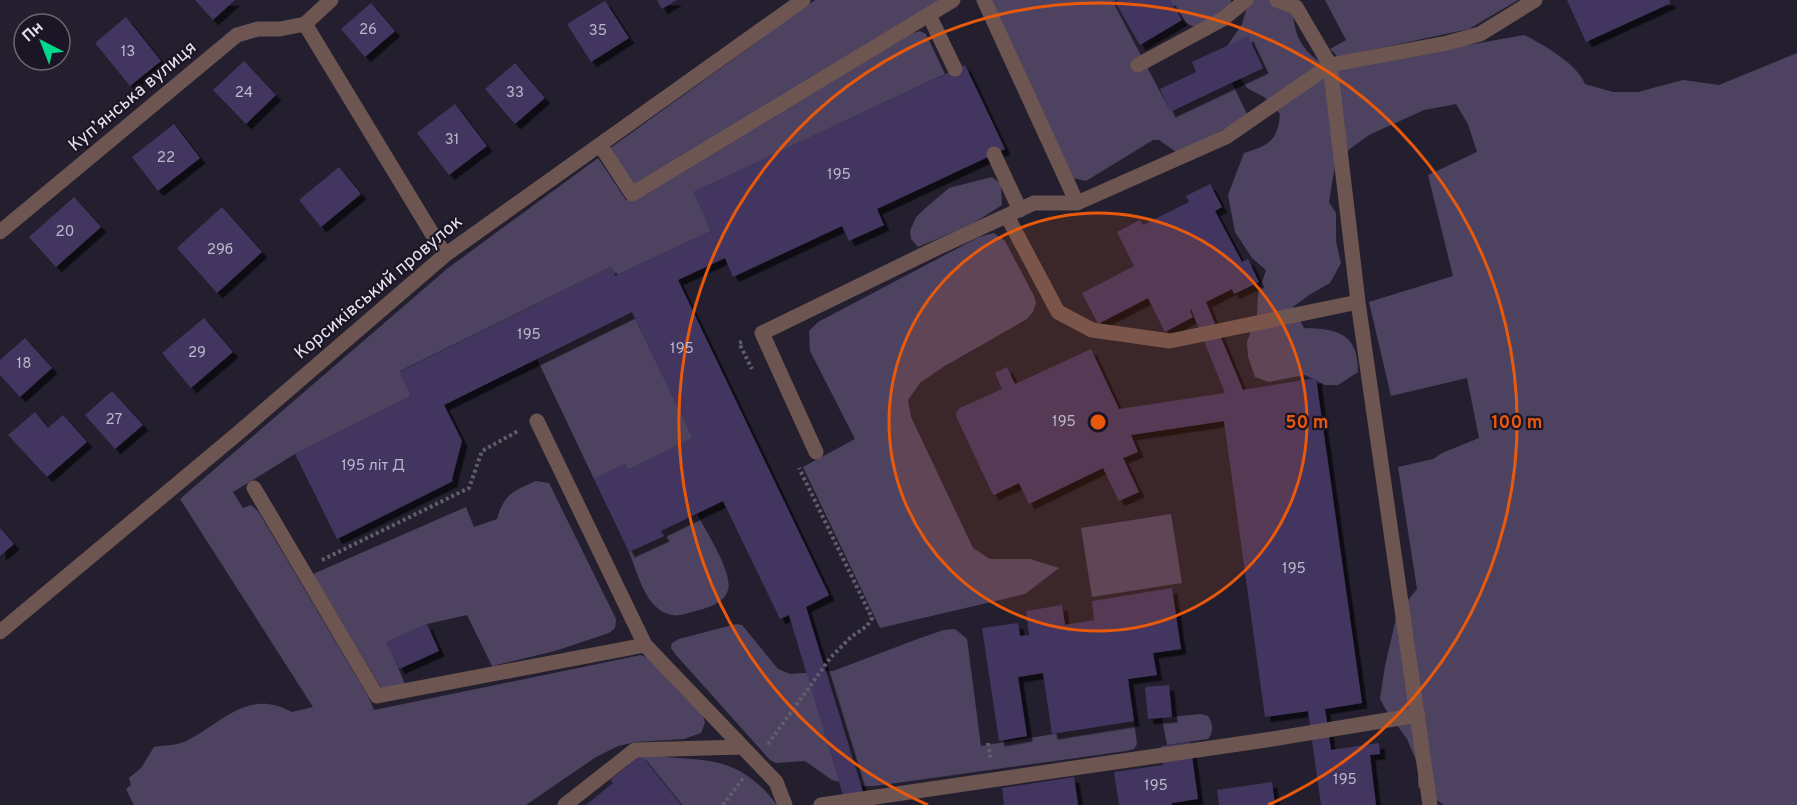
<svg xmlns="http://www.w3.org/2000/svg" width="1797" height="805" viewBox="0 0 1797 805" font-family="Overpass,sans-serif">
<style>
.green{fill:#4d4361}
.building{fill:#43355e;filter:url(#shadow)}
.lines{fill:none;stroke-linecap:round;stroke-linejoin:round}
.path{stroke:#615d6c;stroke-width:4;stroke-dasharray:3 3;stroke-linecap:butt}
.service{stroke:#6d5552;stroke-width:15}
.minor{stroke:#6d5552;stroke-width:15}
.ring{fill:none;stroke:#e8590c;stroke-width:3}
.labels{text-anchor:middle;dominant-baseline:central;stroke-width:4.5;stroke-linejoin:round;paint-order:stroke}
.number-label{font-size:15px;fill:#bcb7ca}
.street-label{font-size:18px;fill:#e5e2ee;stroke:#1b1525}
.centre{fill:#e8590c;stroke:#1b1525;stroke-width:3}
.ring-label{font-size:18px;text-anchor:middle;font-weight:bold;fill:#e8590c;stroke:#1b1525;stroke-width:4.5;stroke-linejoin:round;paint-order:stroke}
</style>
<defs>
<filter id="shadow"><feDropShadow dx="5.5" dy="5.5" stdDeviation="0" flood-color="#0009"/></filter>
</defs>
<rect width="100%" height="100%" fill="#241f2f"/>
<path class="green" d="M815 0H942L634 190 609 149Z
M990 0H1116L1113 2 1168 107 1177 109 1232 83 1248 116 1179 154 1159 140H1153L1086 181 1073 178Z
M1170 0H1231V7C1198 28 1193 40 1170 0Z
M1249 0H1294C1290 34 1303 56 1334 69L1524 35C1543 44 1577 64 1585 84L1613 92H1638L1683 80 1719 85 1797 53V805H1444L1418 787V765L1407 739 1386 710 1380 699 1385 666 1397 614 1417 589 1398 467 1433 459 1442 453 1479 438 1467 378 1391 396 1369 302 1453 276 1428 175 1477 152 1468 124 1456 104 1424 110 1369 135 1336 159 1329 202 1336 213V241L1341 263 1330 283 1309 295 1293 307 1304 328C1338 329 1358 333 1358 372L1338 385H1325L1305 375 1269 382 1255 377 1248 357 1247 342 1257 315 1258 295 1266 270 1252 258 1235 232 1228 195 1244 153C1269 145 1278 141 1280 114L1264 97 1247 88 1232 66 1228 45 1242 24Z
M1325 0H1518L1469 29 1338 57 1330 49 1346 40Z
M920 31 926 34 945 74 694 192 711 231 615 276 611 267 400 371 411 396 295 454 233 492 243 508 251 505 258 511 368 696 374 710 641 655 650 659 703 716 705 723 701 733 684 739 636 742 618 746 596 757 526 805H134L126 789 131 785 129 778 141 768 154 747C164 745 177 746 186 741 223 723 247 688 292 712L313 707 180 499 448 268 598 158 626 200H633L906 35Z
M992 177 1001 184 1002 205 972 224 918 247 911 239 910 231 916 217 930 204 949 188Z
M994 233 1005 241 1034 296 1036 303 1033 312 1027 319 943 367 920 383 908 400 911 417 973 548 990 559H1030L1059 568 1025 594 880 628 803 467 855 439 810 351 809 331 818 322 979 237Z
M632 312 693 438 628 470 625 464 594 479 537 359Z
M536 481 549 483 616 619 615 628 609 633 555 651 492 666 467 615 427 624 387 642 405 684 382 689 313 574 466 507 474 527 497 519C504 494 513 491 536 481Z
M697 514C705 530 733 572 728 590 725 601 713 606 703 609 694 611 680 617 672 615 645 610 638 573 629 552L663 536 661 531Z
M1171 514 1182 583 1092 597 1081 528Z
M736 624 742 625 747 631 778 669 790 674 833 671 923 637 944 630 955 629 967 639 981 746 1134 721 1137 744 1134 749 1126 751 875 786H857L832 780 805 761 776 763 770 760 676 655 671 648 672 643 679 639Z
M1201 714 1208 716C1213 723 1214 732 1208 739L1167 745 1162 718Z
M641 755C701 762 736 751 777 805H681Z"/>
<path class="building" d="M195 0H235L213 20Z
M657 0H677L662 9Z
M1118 0H1170L1182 20 1140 45 1115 2Z
M1567 0H1669L1671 3 1586 42Z
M605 1 629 38 591 62 567 24Z
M371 3 395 31 365 57 341 29Z
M126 17 161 61 130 86 95 43Z
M1248 36 1263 68 1170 112 1160 89 1196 72 1192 62Z
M244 61 276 95 246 124 213 90Z
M515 63 545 98 515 124 485 89Z
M965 65 1005 149 877 209 884 225 849 241 842 226 733 277 725 258 678 280 829 595 806 607 867 805H846L789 615 780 619 723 501 661 531 664 536 629 552 594 479 626 463 628 470 693 438 632 312 444 405 462 441 452 479 453 481 337 539 295 454 411 396 399 372 611 267 615 276 711 231 693 192Z
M455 104 487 146 449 175 417 133Z
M174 124 200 158 158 191 132 157Z
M339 167 361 194 321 227 299 200Z
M1210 184 1222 207 1215 211 1242 262 1248 259 1259 282 1234 294 1232 289 1206 302 1243 390 1316 378 1362 703 1325 709 1331 750 1379 743 1380 754 1370 755 1376 805H1321L1308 711 1265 717 1224 421 1131 435 1138 452 1123 458 1139 492 1119 501 1103 468 1029 504 1019 483 994 495 992 493 956 416 957 411 960 408 1002 389 995 373 1007 367 1015 384 1091 349 1119 409 1225 393 1191 309 1190 311 1193 317 1165 332 1148 298 1098 324 1082 293 1134 266 1117 232 1140 220 1143 225 1189 202 1186 196Z
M74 197 101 227 56 267 29 237Z
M222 207 262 252 217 293 177 248Z
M204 318 233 352 191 388 162 353Z
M25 338 52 368 20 397 0 375V360Z
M112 391 143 425 115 449 85 415Z
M35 412 48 428 63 415 87 442 47 477 8 435Z
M0 528 14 544 0 556Z
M1172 588 1181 649 1153 653 1157 675 1128 679 1134 721 1052 734 1043 673 1018 677 1027 736 999 741 982 628 1018 623 1020 636 1029 635 1026 611 1062 605 1065 625 1094 620 1092 601Z
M427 624 439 651 399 669 386 642Z
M1169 685 1172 717 1148 719 1145 687Z
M1190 742 1198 799 1172 803V805H1119L1114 772 1163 765 1161 746Z
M641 755 681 805H586L613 783 610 780Z
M1074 777 1078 805H1004L1002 788Z
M1272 782 1275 805H1219L1217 790Z"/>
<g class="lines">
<path class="path" d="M742 342 739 343 752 369
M322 560 469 488 482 451 518 431
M988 743 991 760
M768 744 831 657 851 637 867 626 872 618 799 468
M723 805 744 777"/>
<path class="service" d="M984 0 1077 203
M1277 0 1296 7 1330 65 1358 302 1430 805
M929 15 955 69
M1138 65 1223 19 1246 0
M600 145 632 194 953 0
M994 154 1020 210
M1007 216 1058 312 1092 330 1170 341 1358 302
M537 421 645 645 776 782 785 805
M816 452 762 333 939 247 1034 203H1077L1226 137 1330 65 1447 43 1480 34 1535 0
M254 488 377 696 645 645
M565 805 635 750 742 747
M821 805 1266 740 1418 715"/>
<path class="minor" d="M305 24 445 255
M0 232 237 35 258 29H280L305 24 331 0
M0 632 237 434 445 255 803 0"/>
</g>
<circle cx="1098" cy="422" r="209" fill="#e8590c" fill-opacity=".12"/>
<g class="ring">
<circle cx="1098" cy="422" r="209"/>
<path d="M928 805A419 419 0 1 1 1268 805"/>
</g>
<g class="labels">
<g class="number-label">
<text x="368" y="30">26</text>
<text x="598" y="31">35</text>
<text x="128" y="52">13</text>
<text x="244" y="93">24</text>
<text x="515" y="93">33</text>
<text x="452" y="140">31</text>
<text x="166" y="158">22</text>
<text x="839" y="175">195</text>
<text x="65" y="232">20</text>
<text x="220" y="250">29б</text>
<text x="529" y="335">195</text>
<text x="682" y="349">195</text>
<text x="197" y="353">29</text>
<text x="24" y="364">18</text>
<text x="114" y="420">27</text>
<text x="1064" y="422">195</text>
<text x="373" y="466">195 літ Д</text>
<text x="1294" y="569">195</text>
<text x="1345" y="780">195</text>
<text x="1156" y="786">195</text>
</g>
<g class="street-label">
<text transform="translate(133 97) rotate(-40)">Куп’янська вулиця</text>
<text transform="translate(379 288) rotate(-40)">Корсиківський провулок</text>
</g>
</g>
<circle cx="1098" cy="422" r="9" class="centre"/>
<g class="ring-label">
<text x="1307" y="428">50 m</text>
<text x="1517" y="428">100 m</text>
</g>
<g transform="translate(42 42) rotate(318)"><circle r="28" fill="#1b1525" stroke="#6c6775" stroke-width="1.5"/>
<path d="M0-4.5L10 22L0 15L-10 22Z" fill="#00d98c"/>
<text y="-9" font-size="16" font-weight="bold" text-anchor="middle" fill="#e5e2ee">Пн</text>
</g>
</svg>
